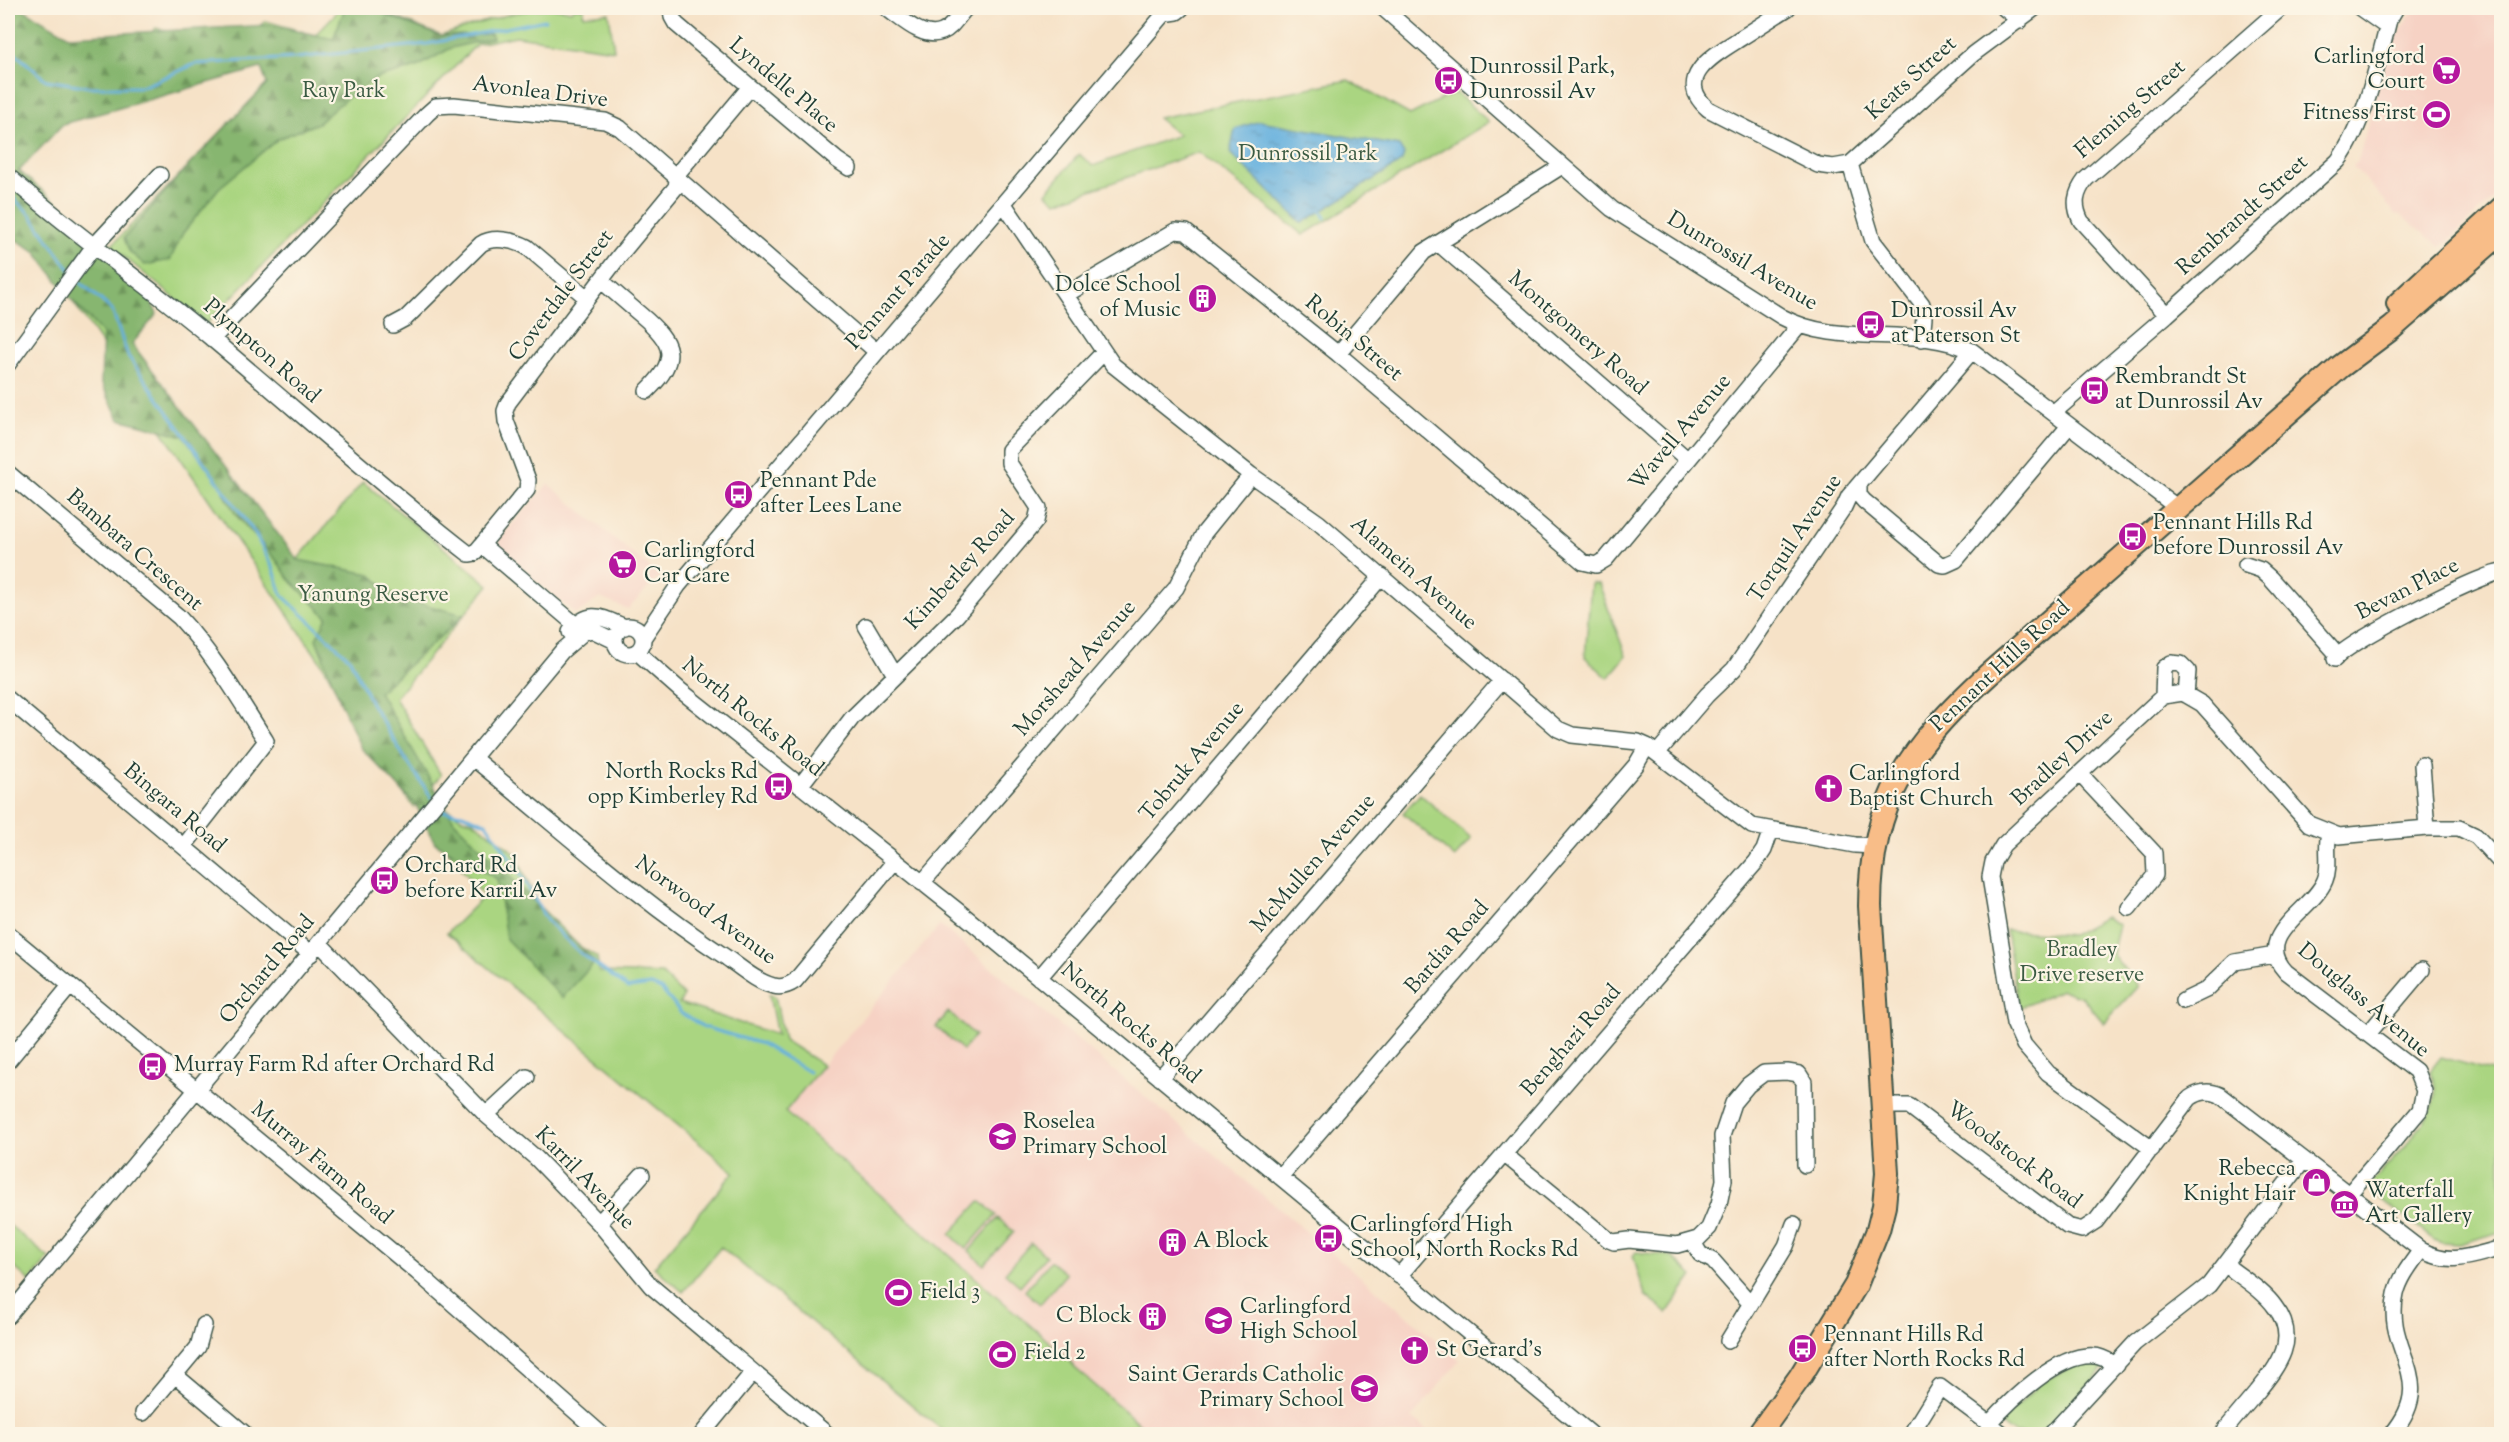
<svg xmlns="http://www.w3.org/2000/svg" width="2509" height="1442" viewBox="0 0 2509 1442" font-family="'Sorts Mill Goudy',serif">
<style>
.built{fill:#f6d2c4}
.green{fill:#aad581;stroke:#64895a;stroke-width:1.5}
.forest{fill:url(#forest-firs);stroke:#537a52;stroke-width:1.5}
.water{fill:url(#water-ripples);stroke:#427689;stroke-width:1.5}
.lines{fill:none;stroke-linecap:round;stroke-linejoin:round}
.stream{stroke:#65b0de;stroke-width:3}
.minor-casing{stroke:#3f564a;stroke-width:18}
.highway-casing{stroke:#3f564a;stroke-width:26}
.minor{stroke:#fff;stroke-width:15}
.highway{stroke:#f8bd88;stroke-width:22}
.labels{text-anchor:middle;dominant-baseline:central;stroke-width:4.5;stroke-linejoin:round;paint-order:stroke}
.poi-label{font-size:22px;fill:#1f3d34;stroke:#fcf5e5;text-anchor:start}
.street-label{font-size:22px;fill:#1f3d34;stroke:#fcf5e5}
.park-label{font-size:22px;fill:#3b5b43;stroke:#fcf5e5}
</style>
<defs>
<pattern id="forest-firs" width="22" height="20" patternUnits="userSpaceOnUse" patternTransform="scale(1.5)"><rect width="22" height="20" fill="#87b66f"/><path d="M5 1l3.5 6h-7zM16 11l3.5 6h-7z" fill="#6e955c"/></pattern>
<pattern id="water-ripples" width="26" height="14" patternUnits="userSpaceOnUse" patternTransform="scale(1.5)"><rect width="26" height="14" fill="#65b0de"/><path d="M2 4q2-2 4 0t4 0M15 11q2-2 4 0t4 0" fill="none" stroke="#5390b5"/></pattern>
</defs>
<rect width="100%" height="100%" fill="#fcf5e5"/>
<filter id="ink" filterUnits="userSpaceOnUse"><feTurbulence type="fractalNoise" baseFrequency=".0167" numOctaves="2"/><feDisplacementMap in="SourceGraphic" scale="12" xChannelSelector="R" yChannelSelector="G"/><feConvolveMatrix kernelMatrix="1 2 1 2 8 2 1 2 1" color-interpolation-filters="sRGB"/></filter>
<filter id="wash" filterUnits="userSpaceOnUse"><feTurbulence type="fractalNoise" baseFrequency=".008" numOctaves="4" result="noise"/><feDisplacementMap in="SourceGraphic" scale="24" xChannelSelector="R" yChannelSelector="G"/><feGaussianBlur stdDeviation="1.35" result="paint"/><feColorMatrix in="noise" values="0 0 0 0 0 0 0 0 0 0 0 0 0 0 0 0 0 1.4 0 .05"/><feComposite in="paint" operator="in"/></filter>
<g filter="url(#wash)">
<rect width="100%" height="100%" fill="#f6e2c7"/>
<path class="built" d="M2415 8H2501V192L2441 247 2399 214 2397 215 2353 166 2358 161 2389 46Z
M548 484 660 576 628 609 600 598 576 614 492 547Z
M940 925 1460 1360 1412 1418 1432 1434H1143L1136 1429 1139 1424 1075 1368 1063 1354 784 1112Z"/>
<path class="green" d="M341 8H387L388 14 441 36C475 25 537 0 571 11L574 8H584L583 15 609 13 614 50 516 36 477 44 206 324 111 246 289 61 115 71 156 28 233 47 266 21 315 35Z
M1348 80 1410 115 1455 92 1489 122 1303 235 1199 152 1057 202 1046 193 1079 154 1093 166 1179 135 1158 118Z
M93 270 132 344 297 560 363 482 489 585 395 698 441 775 414 807 367 746 324 667 71 299Z
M1591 583 1599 584 1626 656 1608 678 1585 657Z
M1420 794 1471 839 1455 858 1403 813Z
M450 810 461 818 473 821 515 853 548 927 597 957 599 972 662 974 684 996 679 1003 777 1035 769 995 775 996 784 1040 823 1065 785 1112 1063 1354 1075 1368 1140 1424 1136 1429 1143 1434H947L721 1247 683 1292 654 1267 734 1172 447 933 484 896 432 832Z
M2105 917 2119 925 2112 954 2138 986 2104 1023 2082 997 2062 990 2019 1008 2006 930 2072 935Z
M948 1012 975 1035 963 1050 936 1027Z
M2441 1057 2498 1073 2501 1069V1232L2459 1244 2442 1243 2434 1240 2373 1193 2371 1184C2387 1165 2428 1124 2434 1103 2437 1092 2435 1082 2430 1071Z
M980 1201 996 1215 966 1249 950 1234Z
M998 1218 1014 1232 984 1265 969 1251Z
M8 1224 49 1258 30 1281 8 1262Z
M1031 1243 1046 1256 1020 1286 1005 1273Z
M1636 1252 1671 1256 1693 1276 1667 1313 1645 1295 1633 1256Z
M1050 1261 1066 1274 1040 1304 1025 1291Z
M2087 1359 2102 1361 2105 1367 2045 1434H2014L2001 1424 2000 1422 2041 1382Z"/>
<path class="forest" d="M8 8H21L69 36 270 25 333 39 345 8H379L386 15 441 36 491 34 493 38 451 48 417 67 377 78 348 97 318 123 278 139 219 188 183 233 170 260 145 265 129 251 124 238 186 168 267 84 261 68 63 124 19 171 92 232 111 244 141 281 157 314 132 344 298 560 370 574 396 597 464 615 379 692 454 821 595 962 562 998 506 939 497 879 435 843 416 805 361 748 340 701 316 639 327 617 289 579 277 561 236 515 221 487 184 436 119 419 101 382 103 334 71 299 35 251 8 235Z"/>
<path class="water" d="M1260 121 1399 146 1404 154 1402 161 1395 166 1302 223 1230 153 1235 129Z"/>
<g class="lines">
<path class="stream" d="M8 47 46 80 90 87H142L195 64 296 58 427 44 545 20
M8 193 30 214 70 270
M1320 209 1325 218
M79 281 112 310 128 356 254 532 274 570 282 595 350 659 371 703 408 763 432 798
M438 806 442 811 462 814 486 823 519 871 547 921 580 953 628 988 651 985 661 989 681 1013 704 1027 762 1044 809 1072"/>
</g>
</g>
<g filter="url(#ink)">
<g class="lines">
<defs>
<path id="minor" d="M671 8 672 17 676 24 837 160 849 168
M886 8C901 18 923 40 942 32 952 28 959 15 966 8
M1162 8 1170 13 1177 12 1182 8
M1383 8 1612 209 1782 317C1841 349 1913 323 1972 351L2179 509
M1788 8C1772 18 1757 28 1741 38 1716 54 1672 77 1708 109L1818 165 1833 167 1850 164 1873 241 1922 304 1924 317 1922 339
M2004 8 2020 21
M2360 8 2387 27
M1850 164 1973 54 2035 8
M8 176C73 233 144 282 211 338 297 410 380 485 469 554L475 553 527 490 528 480 506 421 505 411 508 403 620 255 676 187 678 173 749 88
M1004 204 1113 365 1251 475 1319 523 1558 729 1572 735 1638 742 1647 746 1752 826 1855 845 1875 846
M1438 243 1688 460
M602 281C615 293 628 304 641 315 674 343 680 359 647 391
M1067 294 1175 231 1186 232 1338 354 1583 562 1596 565 1606 559 1799 326
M2167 315 2081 221C2073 205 2075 193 2086 179L2281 8
M393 325 406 318 481 244C493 236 514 240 527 247L587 298
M212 339 427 114 436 106 454 105 605 121 620 128 877 352
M1338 354 1424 252 1562 166
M8 364 94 246 160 175
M2053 413 2167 315 2338 161C2364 126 2378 63 2389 20L2396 8
M8 473 179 617C213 654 239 699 266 741L184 846
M1859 485V495L1864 501 1939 564 1945 565 1956 560 2069 426
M482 545 584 632 592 630 615 641
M2246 565 2261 570 2270 578 2338 655
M866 626 895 675
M615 640a14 14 0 1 1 28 0a14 14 0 1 1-28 0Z
M570 632C589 608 601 617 625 627
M643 638 678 586 1166 12
M637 652 680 690 967 918 1591 1434
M2335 659C2348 642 2478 575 2502 572
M2163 696 2164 668 2171 663 2181 664 2188 671 2186 695
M8 699 311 954
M1658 752 1707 695 1734 669 1844 507 1849 496 1972 351
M473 758C557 826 637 899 727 958 740 967 758 983 774 986 781 988 789 985 795 981L894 862
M2422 765 2427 828
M2080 774 2154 853 2155 875 2129 908
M800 786 852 718 957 615 1036 521 1039 508 1009 463V450L1104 352
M2329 833C2325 848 2331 866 2325 880 2313 911 2251 935 2286 972L2416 1071 2424 1091 2420 1110 2348 1195
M922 883 1176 588 1204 533 1251 475
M8 934 417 1272 601 1434
M320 944 486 1115 536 1158 599 1223 651 1286 827 1434
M1039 978 1382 576
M2183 1001 2206 990 2235 962 2275 955
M2368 1034 2422 970
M8 1061 70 986
M1160 1078 1502 680
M1884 1106H1909L2067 1226 2082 1230 2096 1221 2190 1098C2200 1091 2209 1090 2220 1095L2421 1250C2451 1266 2470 1256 2502 1248
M486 1115 527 1077
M2152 1149 2048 1073 2024 1045 2014 1023 1990 877 1993 862 2003 845 2163 696 2183 693 2202 704 2309 824 2339 836 2427 828H2459L2476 836 2502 864
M1504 1154 1609 1240 1614 1242 1629 1240 1677 1245 1698 1239 1709 1228 1719 1204 1724 1180 1722 1136 1733 1103 1748 1085 1764 1073 1787 1072 1799 1074 1804 1082 1805 1165
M1280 1177 1636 765 1647 746
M599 1223 642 1175
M1693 1242 1700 1254 1713 1261 1750 1303
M1399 1276 1756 862 1764 850 1771 830
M8 1316 562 651 584 632
M1728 1341 1786 1246 1794 1224
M175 1375 245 1434
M143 1413 198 1347 204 1325
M1989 1424C2011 1399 2059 1353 2094 1356 2101 1356 2109 1361 2116 1365
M702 1434 753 1372
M1911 1434 1940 1387 2003 1434
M2051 1434 2135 1343 2209 1285 2303 1161
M2222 1434C2233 1420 2245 1406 2257 1392 2278 1366 2300 1339 2275 1307 2263 1290 2242 1278 2226 1265
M2392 1434C2440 1377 2383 1352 2396 1294 2400 1277 2411 1264 2421 1250"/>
<path id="highway" d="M2398 304 2502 208
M1759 1434 1800 1377 1856 1285 1878 1230 1884 1206 1887 1173 1870 906C1870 799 1912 745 1988 675L2340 367 2392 328 2502 232"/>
</defs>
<use href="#minor" class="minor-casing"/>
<use href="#highway" class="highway-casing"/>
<use href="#minor" class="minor"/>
<use href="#highway" class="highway"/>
</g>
</g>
<defs>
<symbol id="supermarket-disc" viewBox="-11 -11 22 22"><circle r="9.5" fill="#b5179e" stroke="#fcf5e5"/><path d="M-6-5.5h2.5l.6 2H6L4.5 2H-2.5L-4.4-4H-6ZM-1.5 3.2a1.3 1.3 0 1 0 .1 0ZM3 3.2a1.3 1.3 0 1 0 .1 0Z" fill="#fff"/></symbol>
<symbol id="bus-disc" viewBox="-11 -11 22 22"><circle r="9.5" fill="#b5179e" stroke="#fcf5e5"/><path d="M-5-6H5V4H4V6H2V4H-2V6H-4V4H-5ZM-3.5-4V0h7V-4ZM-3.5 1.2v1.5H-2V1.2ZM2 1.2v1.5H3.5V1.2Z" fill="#fff"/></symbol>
<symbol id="stadium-disc" viewBox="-11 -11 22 22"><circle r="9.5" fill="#b5179e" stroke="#fcf5e5"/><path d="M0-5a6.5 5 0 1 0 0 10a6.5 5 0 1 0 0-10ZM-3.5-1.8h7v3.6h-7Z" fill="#fff"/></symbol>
<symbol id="building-disc" viewBox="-11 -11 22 22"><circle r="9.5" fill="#b5179e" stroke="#fcf5e5"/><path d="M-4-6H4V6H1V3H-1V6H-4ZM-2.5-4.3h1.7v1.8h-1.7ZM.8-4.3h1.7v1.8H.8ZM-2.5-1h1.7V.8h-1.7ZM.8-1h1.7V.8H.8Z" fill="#fff"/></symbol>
<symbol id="church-disc" viewBox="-11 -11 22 22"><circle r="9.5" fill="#b5179e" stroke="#fcf5e5"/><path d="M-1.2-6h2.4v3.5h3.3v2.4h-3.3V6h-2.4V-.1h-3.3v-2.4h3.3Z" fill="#fff"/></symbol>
<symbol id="school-disc" viewBox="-11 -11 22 22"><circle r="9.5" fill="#b5179e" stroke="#fcf5e5"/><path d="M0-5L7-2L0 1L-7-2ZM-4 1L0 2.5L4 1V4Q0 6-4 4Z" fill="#fff"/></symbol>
<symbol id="shop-disc" viewBox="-11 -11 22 22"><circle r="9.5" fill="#b5179e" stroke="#fcf5e5"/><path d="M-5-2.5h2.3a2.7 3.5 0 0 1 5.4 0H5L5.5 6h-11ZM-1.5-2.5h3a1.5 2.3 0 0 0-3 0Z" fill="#fff"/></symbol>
<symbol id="museum-disc" viewBox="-11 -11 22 22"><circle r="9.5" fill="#b5179e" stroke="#fcf5e5"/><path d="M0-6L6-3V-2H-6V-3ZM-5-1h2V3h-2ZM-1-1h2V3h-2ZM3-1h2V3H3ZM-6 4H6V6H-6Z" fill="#fff"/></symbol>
</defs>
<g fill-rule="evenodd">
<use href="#supermarket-disc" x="2430" y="54" width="33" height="33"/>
<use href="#bus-disc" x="1432" y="64" width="33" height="33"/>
<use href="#stadium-disc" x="2420" y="98" width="33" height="33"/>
<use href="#building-disc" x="1186" y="282" width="33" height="33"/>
<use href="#bus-disc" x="1854" y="308" width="33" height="33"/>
<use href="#bus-disc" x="2078" y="374" width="33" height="33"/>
<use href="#bus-disc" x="722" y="478" width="33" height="33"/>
<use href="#bus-disc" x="2116" y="520" width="33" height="33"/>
<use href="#supermarket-disc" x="606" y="548" width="33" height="33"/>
<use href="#bus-disc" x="762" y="770" width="33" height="33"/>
<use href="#church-disc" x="1812" y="772" width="33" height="33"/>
<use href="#bus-disc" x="368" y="864" width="33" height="33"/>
<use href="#bus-disc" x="136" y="1050" width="33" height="33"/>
<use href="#school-disc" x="986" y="1120" width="33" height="33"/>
<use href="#shop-disc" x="2300" y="1166" width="33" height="33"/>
<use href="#museum-disc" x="2328" y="1188" width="33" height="33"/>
<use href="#bus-disc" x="1312" y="1222" width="33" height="33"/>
<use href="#building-disc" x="1156" y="1226" width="33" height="33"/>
<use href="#stadium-disc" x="882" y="1276" width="33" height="33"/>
<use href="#building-disc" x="1136" y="1300" width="33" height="33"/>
<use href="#school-disc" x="1202" y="1304" width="33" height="33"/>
<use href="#bus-disc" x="1786" y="1332" width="33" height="33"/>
<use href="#church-disc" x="1398" y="1334" width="33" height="33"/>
<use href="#stadium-disc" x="986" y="1338" width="33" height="33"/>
<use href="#school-disc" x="1348" y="1372" width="33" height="33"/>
</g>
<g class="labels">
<g class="poi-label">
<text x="2425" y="58" text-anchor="end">Carlingford<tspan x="2425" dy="25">Court</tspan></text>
<text x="1470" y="68">Dunrossil Park,<tspan x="1470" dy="25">Dunrossil Av</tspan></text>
<text x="2416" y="114" text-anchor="end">Fitness First</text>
<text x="1181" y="286" text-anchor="end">Dolce School<tspan x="1181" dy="25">of Music</tspan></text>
<text x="1891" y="312">Dunrossil Av<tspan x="1891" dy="25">at Paterson St</tspan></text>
<text x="2115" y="378">Rembrandt St<tspan x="2115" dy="25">at Dunrossil Av</tspan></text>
<text x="760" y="482">Pennant Pde<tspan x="760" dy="25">after Lees Lane</tspan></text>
<text x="2153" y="524">Pennant Hills Rd<tspan x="2153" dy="25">before Dunrossil Av</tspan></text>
<text x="644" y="552">Carlingford<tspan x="644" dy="25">Car Care</tspan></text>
<text x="758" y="773" text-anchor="end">North Rocks Rd<tspan x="758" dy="25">opp Kimberley Rd</tspan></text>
<text x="1849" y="775">Carlingford<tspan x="1849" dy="25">Baptist Church</tspan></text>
<text x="405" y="867">Orchard Rd<tspan x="405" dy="25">before Karril Av</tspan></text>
<text x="174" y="1066">Murray Farm Rd after Orchard Rd</text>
<text x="1023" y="1123">Roselea<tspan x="1023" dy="25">Primary School</tspan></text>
<text x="2296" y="1170" text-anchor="end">Rebecca<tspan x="2296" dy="25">Knight Hair</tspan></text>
<text x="2365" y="1192">Waterfall<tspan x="2365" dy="25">Art Gallery</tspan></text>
<text x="1350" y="1226">Carlingford High<tspan x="1350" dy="25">School, North Rocks Rd</tspan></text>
<text x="1193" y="1242">A Block</text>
<text x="920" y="1293">Field 3</text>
<text x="1240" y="1308">Carlingford<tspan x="1240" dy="25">High School</tspan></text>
<text x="1132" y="1317" text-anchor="end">C Block</text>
<text x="1824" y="1336">Pennant Hills Rd<tspan x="1824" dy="25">after North Rocks Rd</tspan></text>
<text x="1436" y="1351">St Gerard's</text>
<text x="1024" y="1354">Field 2</text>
<text x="1344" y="1376" text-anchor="end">Saint Gerards Catholic<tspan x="1344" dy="25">Primary School</tspan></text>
</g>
<g class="street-label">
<text transform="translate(1912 79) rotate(-42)">Keats Street</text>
<text transform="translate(783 86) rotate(40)">Lyndelle Place</text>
<text transform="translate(540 93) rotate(7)">Avonlea Drive</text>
<text transform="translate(2131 110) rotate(-41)">Fleming Street</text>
<text transform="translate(2243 216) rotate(-42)">Rembrandt Street</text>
<text transform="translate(1742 262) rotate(31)">Dunrossil Avenue</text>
<text transform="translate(899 292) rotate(-49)">Pennant Parade</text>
<text transform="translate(562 296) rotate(-53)">Coverdale Street</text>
<text transform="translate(1577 334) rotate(41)">Montgomery Road</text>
<text transform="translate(1353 339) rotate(40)">Robin Street</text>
<text transform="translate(261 352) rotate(41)">Plympton Road</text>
<text transform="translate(1681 433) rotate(-50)">Wavell Avenue</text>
<text transform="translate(1796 539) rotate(-56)">Torquil Avenue</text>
<text transform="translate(134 551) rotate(41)">Bambara Crescent</text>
<text transform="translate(961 571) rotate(-48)">Kimberley Road</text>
<text transform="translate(1413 574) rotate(41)">Alamein Avenue</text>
<text transform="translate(2408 590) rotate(-27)">Bevan Place</text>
<text transform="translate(2001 667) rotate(-43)">Pennant Hills Road</text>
<text transform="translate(1076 669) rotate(-49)">Morshead Avenue</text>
<text transform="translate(752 718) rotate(39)">North Rocks Road</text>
<text transform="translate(2063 759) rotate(-43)">Bradley Drive</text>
<text transform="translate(1193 762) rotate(-50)">Tobruk Avenue</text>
<text transform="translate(174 809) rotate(40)">Bingara Road</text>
<text transform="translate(1314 864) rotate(-49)">McMullen Avenue</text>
<text transform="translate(705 911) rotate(36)">Norwood Avenue</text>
<text transform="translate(1448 948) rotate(-49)">Bardia Road</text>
<text transform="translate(268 970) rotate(-50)">Orchard Road</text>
<text transform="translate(2363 1001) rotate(40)">Douglass Avenue</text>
<text transform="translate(1130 1024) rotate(40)">North Rocks Road</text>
<text transform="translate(1572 1041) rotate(-49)">Benghazi Road</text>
<text transform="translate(2013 1156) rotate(37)">Woodstock Road</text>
<text transform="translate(321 1164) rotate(40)">Murray Farm Road</text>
<text transform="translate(584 1179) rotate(46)">Karril Avenue</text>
</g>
<g class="park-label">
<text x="344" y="92">Ray Park</text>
<text x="1308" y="155">Dunrossil Park</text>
<text x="373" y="596">Yanung Reserve</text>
<text x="2082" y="951">Bradley<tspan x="2082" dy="25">Drive reserve</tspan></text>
</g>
</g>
<rect width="2509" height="1442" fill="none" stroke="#fcf5e5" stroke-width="30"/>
</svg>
